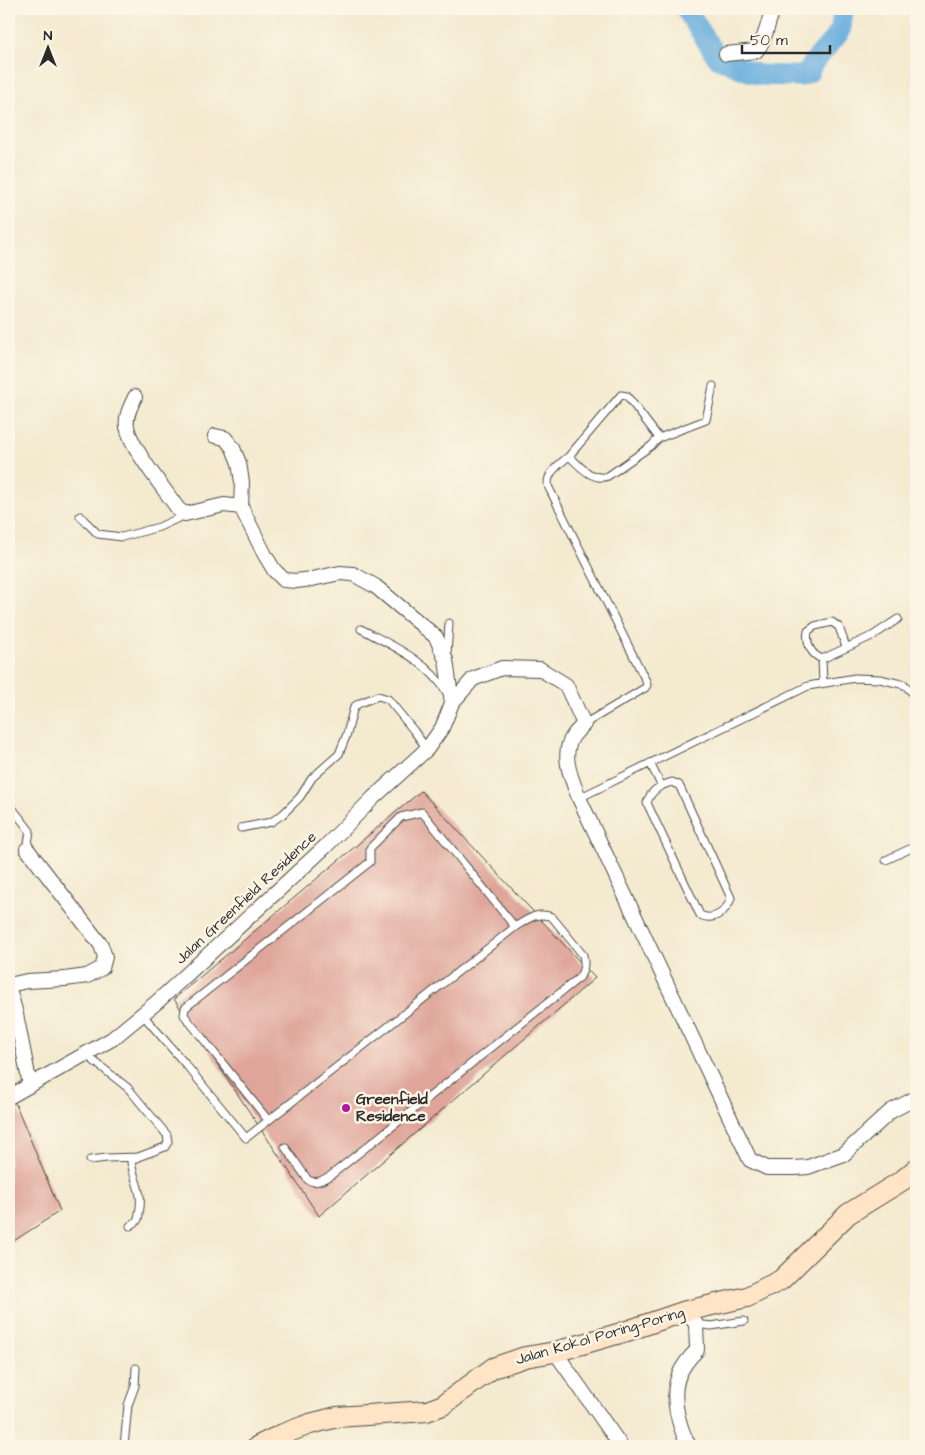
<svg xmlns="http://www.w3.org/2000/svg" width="925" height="1455" viewBox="0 0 925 1455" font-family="'Architects Daughter',sans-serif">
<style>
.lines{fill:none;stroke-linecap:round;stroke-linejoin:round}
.river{stroke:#69aedf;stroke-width:21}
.building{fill:#dfa59a}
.service-casing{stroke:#494844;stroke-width:9}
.minor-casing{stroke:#494844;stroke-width:16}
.secondary-casing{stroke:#494844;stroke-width:22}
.service{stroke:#fff;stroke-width:7}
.minor{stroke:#fff;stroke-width:14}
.secondary{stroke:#ffe4c6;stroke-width:20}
.poi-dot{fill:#b5179e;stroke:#fcf5e5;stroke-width:2}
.labels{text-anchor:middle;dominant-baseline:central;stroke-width:5;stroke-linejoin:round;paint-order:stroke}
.street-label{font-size:15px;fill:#2b2b2b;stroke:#fcf5e5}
.poi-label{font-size:15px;font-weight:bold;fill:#2b2b2b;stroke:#fcf5e5;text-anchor:start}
</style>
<rect width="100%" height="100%" fill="#fcf5e5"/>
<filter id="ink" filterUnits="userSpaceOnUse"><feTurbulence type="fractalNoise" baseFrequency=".02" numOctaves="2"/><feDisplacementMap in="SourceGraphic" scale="10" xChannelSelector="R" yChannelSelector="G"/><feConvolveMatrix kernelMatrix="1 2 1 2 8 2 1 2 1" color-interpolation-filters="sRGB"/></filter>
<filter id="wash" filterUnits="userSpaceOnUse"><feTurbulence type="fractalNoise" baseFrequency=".0096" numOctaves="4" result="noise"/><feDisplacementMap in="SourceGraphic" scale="20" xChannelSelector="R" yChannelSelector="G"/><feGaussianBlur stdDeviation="1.12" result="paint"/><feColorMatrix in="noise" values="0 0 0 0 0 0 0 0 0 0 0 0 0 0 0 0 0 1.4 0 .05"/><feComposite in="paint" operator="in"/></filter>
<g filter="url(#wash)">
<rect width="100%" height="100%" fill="#f4ead0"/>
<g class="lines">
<path class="river" d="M686 9 717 57 738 67 759 75 788 76H801L809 72 813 63 838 34 841 28 843 11 845 9"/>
</g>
<g id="blocks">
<path class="building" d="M421 791 595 978 319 1216 174 999Z
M9 1088 60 1211 9 1244Z"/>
</g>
</g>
<g filter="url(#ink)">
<use href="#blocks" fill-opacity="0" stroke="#494844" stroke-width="1"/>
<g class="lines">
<defs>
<path id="service" d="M621 395 627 396 659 438 651 446 608 476C592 482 579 465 569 456Z
M659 438 706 420 713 386
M569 456C560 464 544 474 549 488L646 681 647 685 645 688 584 724
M80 516 98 534 122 537 159 527 185 515
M361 629C393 646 428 661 447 693
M846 647 839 627 832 622 815 626 808 631C806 643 810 654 822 659L874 635 898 619
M447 655 449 623
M822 659 823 683
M650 763 661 785
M672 782 679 785 731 898C727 911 714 922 700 915L647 803C651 790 659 786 672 782Z
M579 798 808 686 855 678 880 679 905 685 916 697
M9 804 30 831 27 849
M241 828 271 822 283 814 300 797 312 778 339 754 347 734 353 710 355 706 360 703 378 696 388 699 414 731 427 749
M886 860 916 846
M142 1014 187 1066 246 1138 515 927 422 812 401 817 370 848V862L185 1008 184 1015 268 1120
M85 1054 128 1088 167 1135 168 1142 165 1147 138 1157 131 1162C134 1181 144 1193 139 1213 139 1215 138 1220 137 1221 135 1223 132 1224 130 1226
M285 1147 308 1180C316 1184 322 1180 330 1176L580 977C584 969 585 964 583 955L552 917C537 911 528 919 515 927
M90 1160 107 1158 138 1157
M696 1324 711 1326 744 1321
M124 1446 128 1405 135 1386 136 1368"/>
<path id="minor" d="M726 54 756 51C765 42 768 21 773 9
M135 397C131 406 125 416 127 427 132 450 164 488 178 509L185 514 224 505 241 507
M215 436 225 438 233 448 239 463 242 482 241 507 265 555 274 570 284 580 296 581 312 579 340 573 353 574 375 586 436 637 446 660 452 703
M9 985 27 981 65 979 87 976 102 968 105 957 101 945 27 849
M9 989 16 1014 30 1085
M9 1097 112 1039 157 1002 326 846 373 798 427 749 442 728 452 703 473 679 502 668 540 669 566 685 584 724C580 728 576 732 573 736 560 755 572 780 579 798L750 1160 767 1168H795L808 1167 844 1154 891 1111 916 1098
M686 1311 696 1324 697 1350C690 1357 683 1365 679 1375 670 1397 679 1427 689 1446
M555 1352 621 1446"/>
<path id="secondary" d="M258 1446 283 1434 310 1424 337 1417 427 1411 443 1405 493 1368 525 1357 555 1352 624 1332 686 1311 747 1297 781 1280 848 1214 903 1180 916 1169"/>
</defs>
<use href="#service" class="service-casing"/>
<use href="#minor" class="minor-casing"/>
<use href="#secondary" class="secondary-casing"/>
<use href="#service" class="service"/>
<use href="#minor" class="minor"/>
<use href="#secondary" class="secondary"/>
</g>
</g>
<circle class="poi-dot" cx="346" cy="1108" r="5"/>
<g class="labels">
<g class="street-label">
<text transform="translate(246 898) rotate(-43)">Jalan Greenfield Residence</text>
<text transform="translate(600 1336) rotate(-16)">Jalan Kokol Poring-Poring</text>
</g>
<g class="poi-label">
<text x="356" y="1099">Greenfield<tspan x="356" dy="17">Residence</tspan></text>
</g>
</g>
<rect width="925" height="1455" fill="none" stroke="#fcf5e5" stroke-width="30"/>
<g transform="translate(48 48)" stroke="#fcf5e5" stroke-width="4" paint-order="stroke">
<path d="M0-4L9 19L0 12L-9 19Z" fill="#2b2b2b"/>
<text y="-8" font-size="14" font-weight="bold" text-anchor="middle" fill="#2b2b2b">N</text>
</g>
<path d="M742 45v8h88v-8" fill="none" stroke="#2b2b2b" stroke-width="2.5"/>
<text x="750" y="45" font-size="15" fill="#2b2b2b" stroke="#fcf5e5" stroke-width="4" paint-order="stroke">50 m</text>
</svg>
